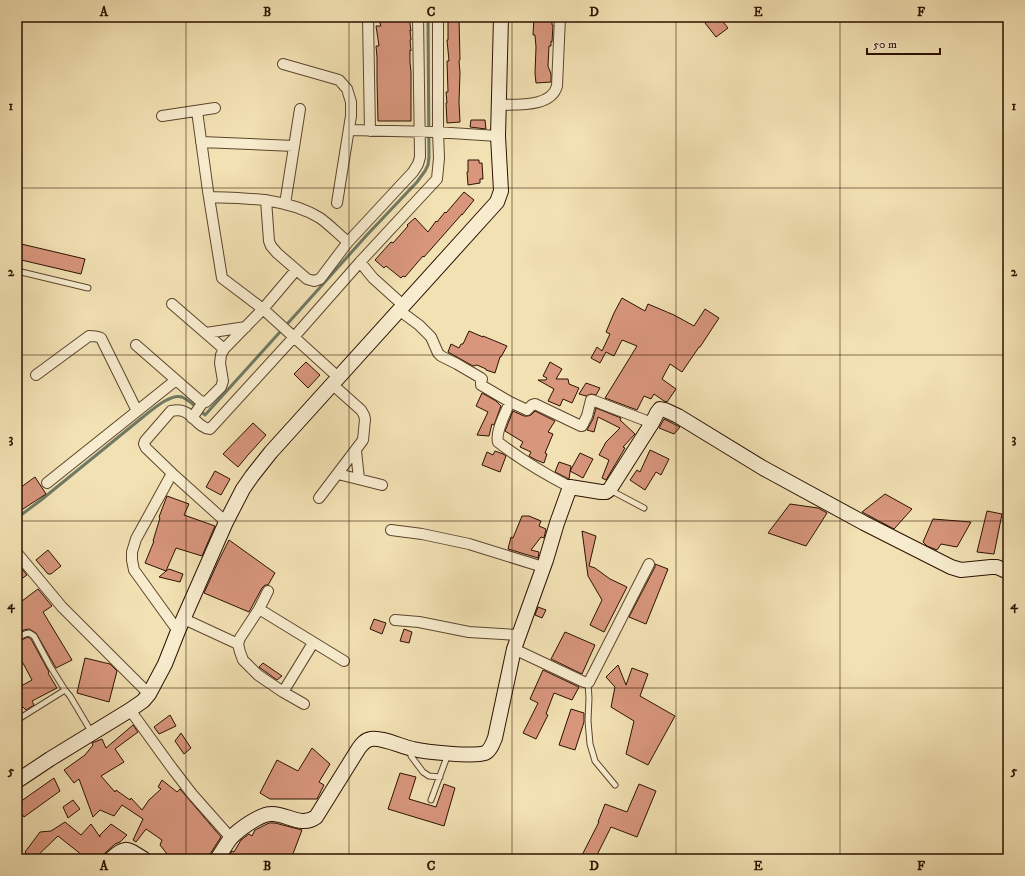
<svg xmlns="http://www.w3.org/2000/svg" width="1025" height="876" viewBox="0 0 1025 876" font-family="'IM FELL DW Pica',serif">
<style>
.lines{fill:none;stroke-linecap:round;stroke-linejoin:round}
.stream{stroke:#6f7965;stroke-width:3}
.building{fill:#d8967d;stroke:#2b1101}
.lane-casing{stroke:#5d452e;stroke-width:7}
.street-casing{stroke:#5d452e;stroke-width:12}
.secondary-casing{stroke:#2b1101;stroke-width:16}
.lane{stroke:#f7ecce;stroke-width:5}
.street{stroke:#f7ecce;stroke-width:10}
.secondary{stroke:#f7ecce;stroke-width:14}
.grid{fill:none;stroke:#2b1101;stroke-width:1;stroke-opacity:0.55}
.neatline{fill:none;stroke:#2b1101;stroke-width:1.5}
.grid-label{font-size:13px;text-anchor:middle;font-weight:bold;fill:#2b1101}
</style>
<rect width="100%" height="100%" fill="#f2e1b3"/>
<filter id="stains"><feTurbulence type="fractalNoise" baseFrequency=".005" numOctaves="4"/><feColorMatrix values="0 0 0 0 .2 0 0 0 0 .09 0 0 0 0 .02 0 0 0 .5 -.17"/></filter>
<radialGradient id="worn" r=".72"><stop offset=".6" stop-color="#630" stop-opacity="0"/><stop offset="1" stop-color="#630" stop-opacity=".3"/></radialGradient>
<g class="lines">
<path class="stream" d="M17 518 41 500 143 417C152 410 171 393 182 397 191 401 198 409 205 415L298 312 366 236 417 182 425 171 428 165 429 157 428 17"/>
</g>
<path class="building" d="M378 17H409L411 31 410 30 411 40H410L411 51 410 50V62L411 72V121H378L377 81V57L376 46H379L376 26H381Z
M449 17H459L460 60 459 61 460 73 459 102 460 122 447 123 446 103H447L446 92H448L447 61H449L447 40H448V21H449Z
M534 17H552V25H553L552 42 551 41V46H549L548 66 551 74V82L536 83 535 73 536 47 535 35H533Z
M713 17H719L728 28 716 37 705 23Z
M471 120H485L486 129 470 127Z
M468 160H479V163H482L483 179H480V183L468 185 467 172H468Z
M464 192 474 200 462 215V214L432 248 424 257 423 256 405 277 403 276 401 278 386 266 384 268 375 260 391 242 393 243 408 226 407 225 415 218 428 232 436 221 437 222 445 212 446 213Z
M17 243 85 259 81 274 17 259Z
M622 298 645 311 648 304 674 315 694 326 705 309 719 318 700 347H699L682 372 670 364 662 379 676 389 667 402 664 401 654 394 651 399 644 396 637 410 605 398 637 346 622 340 614 356 606 352 600 363 591 358 597 347 602 351 610 334 606 332 614 313Z
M469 331 483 337V336L507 346 501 357H500L495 373 486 370V369L477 365 473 366 448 352 451 344 459 348 461 344H463Z
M306 362 320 375 308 388 294 374Z
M550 362 562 369 556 379H568L569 384 579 388 572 403 563 399 560 406 548 401 554 389 538 380H546L547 378 543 376Z
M586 383 600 388 596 395 591 394 586 396 579 394Z
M482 393 496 401 501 406 494 425 492 424 489 436 477 435 488 412 476 406Z
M596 408 621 418 620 420 635 434 623 447 625 448 606 480 602 478 609 460 599 455 606 442 620 428 598 417 594 432 587 430 593 419Z
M513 411 524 416H528L531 415 535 411 555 421 548 432 553 434 545 453 547 454 544 463 536 460 529 456 531 452 520 447 523 442 505 431Z
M664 419 680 427 674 434 659 428Z
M253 423 266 435 248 455 238 467 223 454Z
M650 450 669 459 661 475 656 472 645 490 630 480 637 470 640 472Z
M495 451 503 454 506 456 500 472 482 465 487 452 493 455Z
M580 453 593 459 583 478 570 471Z
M559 462 571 466 569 479 555 472Z
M215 471 230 479 221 495 206 487Z
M35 477 46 494 17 513V490Z
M885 494 912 509 894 529 862 512Z
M167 496 189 504 184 515 215 526 202 556 176 548 166 571 169 569 183 574 180 582 159 577 166 571 145 563 154 541H153L160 518 159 517Z
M790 504 818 508 827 513 806 546 768 533Z
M987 511 1002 514 994 554 977 552Z
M522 516H529L541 521 539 526 546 529 544 538 541 537 531 550 539 552 538 558 508 549 511 537 513 538Z
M933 519 971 522 957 547 941 544 937 550 927 546 923 542Z
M582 531 596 536 589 566 595 568 610 579 627 587 604 632 590 625 602 600 588 576Z
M229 540 275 573 268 585H265L262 588 249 612 204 593 218 562Z
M48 550 61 566 51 574H48L36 560Z
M17 563 27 575 17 582Z
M655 564 668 569 646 624 629 617 655 567Z
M38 589 52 606 43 612 72 660 56 668 36 633 29 629 24 630 17 634V594L22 601Z
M538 607 546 610 542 618 535 615Z
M374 619 386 623 382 634 370 629Z
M404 629 412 632 409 643 400 641Z
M565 632 595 645 582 674 551 659Z
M28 637 31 639 49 672 48 673 57 688 32 701 34 705 26 710 23 707 17 711V683L21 686 32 680 17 652V642Z
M85 658 110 664 117 671 109 702 77 693Z
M263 663 282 676 277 680 259 667Z
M618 665 626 685 632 668 648 674 640 696 675 716 648 765 626 754 634 721 611 707 615 687 606 677Z
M543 670 579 687 572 700 554 693 546 714 548 715 536 739 523 733 538 703 530 699Z
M571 709 584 713V722L575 750 559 745Z
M170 715 176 726 159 734 154 727Z
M133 725 138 732 115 749 124 762 101 776 115 792 116 790 130 800 131 798 142 810 149 800 161 789 158 787 162 780 177 792 180 789 221 837 210 854 209 859H174L167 854 160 845 162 840 146 829 136 842 133 840 143 819 122 805 114 816 100 810 93 817 79 779 74 783 64 770 85 755 93 745 92 743 102 739 106 748Z
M181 733 191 748 184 754 175 741Z
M312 748 330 764 319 782 324 785 317 799H270L260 793 277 760 298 771Z
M400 773 416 777 409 799 436 807 444 784 455 788 444 826 388 809Z
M54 778 60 791 24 817 17 807V804Z
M639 784 656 791 637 837 611 827 595 859H580L599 822H598L605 804 627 812Z
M73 800 80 809 68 818 63 807Z
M65 822 81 835 91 824 100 837V835L111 824 127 835 120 842 115 844 105 853 102 859H87L58 836 34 859H31L25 852 40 832 51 831Z
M269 823H275L302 830 291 859 269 855 267 859H227L232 851 234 852 241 840 249 834 252 836 255 830Z"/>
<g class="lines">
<defs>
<path id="lane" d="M17 271 88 288
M610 490 644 508
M17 638 25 634 29 633 34 636 50 666 65 690
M588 683 589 698 588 721 590 744 595 761 615 785
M17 720 65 690 70 696 92 733
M411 749V756L423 772 429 776 440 777
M431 800 448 754"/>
<path id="street" d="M368 17 370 131
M283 64 339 80 347 89 351 102V116L337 203
M498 105C516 104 551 108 557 86L560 17
M197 111 208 191 222 278 263 309 339 378
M162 116 215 108
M350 130 435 132 498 136
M201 142 294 146
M209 197C246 198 287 198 320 218 330 225 339 235 348 242L320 279 314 281 307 279 277 253 271 246 269 241 266 200
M285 204 300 109
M348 242 413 172 418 164 420 157 418 17
M172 304 224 349
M404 306 373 278 360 262 437 179 439 158 438 132V17
M400 311 419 325 431 337 438 353 441 356 457 364 481 378 482 379 481 382V385L510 402 527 410 532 405 535 404 581 426H582L587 416 591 400H592L652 423
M206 333 246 327
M136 345 199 400 203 402H206L221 387 223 381 220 363 221 355 224 349 263 309 296 270
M36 375 89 336C93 336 97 336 101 338L137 411
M510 402C506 412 495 432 498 442 521 460 545 474 570 487
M192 418 203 402
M356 451 359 479
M338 474 382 485
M175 476 146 448 144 444 145 441 171 411C176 410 181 410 185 412 194 416 199 428 210 429L294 337 360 262
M47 483 176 380
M319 498 363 440 365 419 364 415 361 410 333 385
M391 530 422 534 469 544 543 567
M17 553 62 607 149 694
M268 591 259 609 240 638 238 644 240 652 243 660 258 675 283 692 304 704
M259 609 344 661
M184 619 238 644
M395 620 419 622 469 632 518 635
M178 631 134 570 132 560V552L136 539 170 477 175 476 226 522
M514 649 584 682 588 683 589 682 649 564
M283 692 313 643
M130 710 172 768 192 794 231 838"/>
<path id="secondary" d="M17 781 50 759 130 710 143 701 149 694 165 664 178 631 226 522 243 489 252 476 271 452 497 202 501 191 498 136 501 17
M111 859C126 844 128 850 144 859
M217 859C222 852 226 844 231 838 238 830 260 814 271 814 286 813 301 828 316 817L359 748C362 744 365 740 371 739 382 737 402 747 413 749 426 752 474 757 485 753 490 751 493 743 495 738L514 649 546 560 557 523 570 487 601 492H606L610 489 652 423 657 413 660 409 665 410 678 416 763 468 864 523 951 567 961 570 991 567H997L1008 572"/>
</defs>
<use href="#lane" class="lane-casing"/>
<use href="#street" class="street-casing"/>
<use href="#secondary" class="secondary-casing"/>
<use href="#lane" class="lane"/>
<use href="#street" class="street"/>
<use href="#secondary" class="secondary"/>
</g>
<path class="grid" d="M186 17V859M349 17V859M512 17V859M676 17V859M840 17V859M17 188H1008M17 355H1008M17 521H1008M17 688H1008"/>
<rect width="1025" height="876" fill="none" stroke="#f2e1b3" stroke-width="44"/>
<path d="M867 48v6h73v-6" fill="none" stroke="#2b1101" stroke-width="2"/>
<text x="873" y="48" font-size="12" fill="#2b1101" stroke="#f7ecce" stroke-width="3" paint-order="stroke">50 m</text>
<rect x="22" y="22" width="981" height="832" class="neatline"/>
<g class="grid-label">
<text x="104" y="16">A</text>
<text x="267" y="16">B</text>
<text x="431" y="16">C</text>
<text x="594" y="16">D</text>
<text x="758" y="16">E</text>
<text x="921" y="16">F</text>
<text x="11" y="110">1</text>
<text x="1014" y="110">1</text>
<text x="11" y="276">2</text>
<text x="1014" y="276">2</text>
<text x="11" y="443">3</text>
<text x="1014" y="443">3</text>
<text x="11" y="609">4</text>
<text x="1014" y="609">4</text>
<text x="11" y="775">5</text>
<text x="1014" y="775">5</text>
<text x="104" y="870">A</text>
<text x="267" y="870">B</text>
<text x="431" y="870">C</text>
<text x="594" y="870">D</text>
<text x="758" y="870">E</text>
<text x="921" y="870">F</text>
</g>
<rect width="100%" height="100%" filter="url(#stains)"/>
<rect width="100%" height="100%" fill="url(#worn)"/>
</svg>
